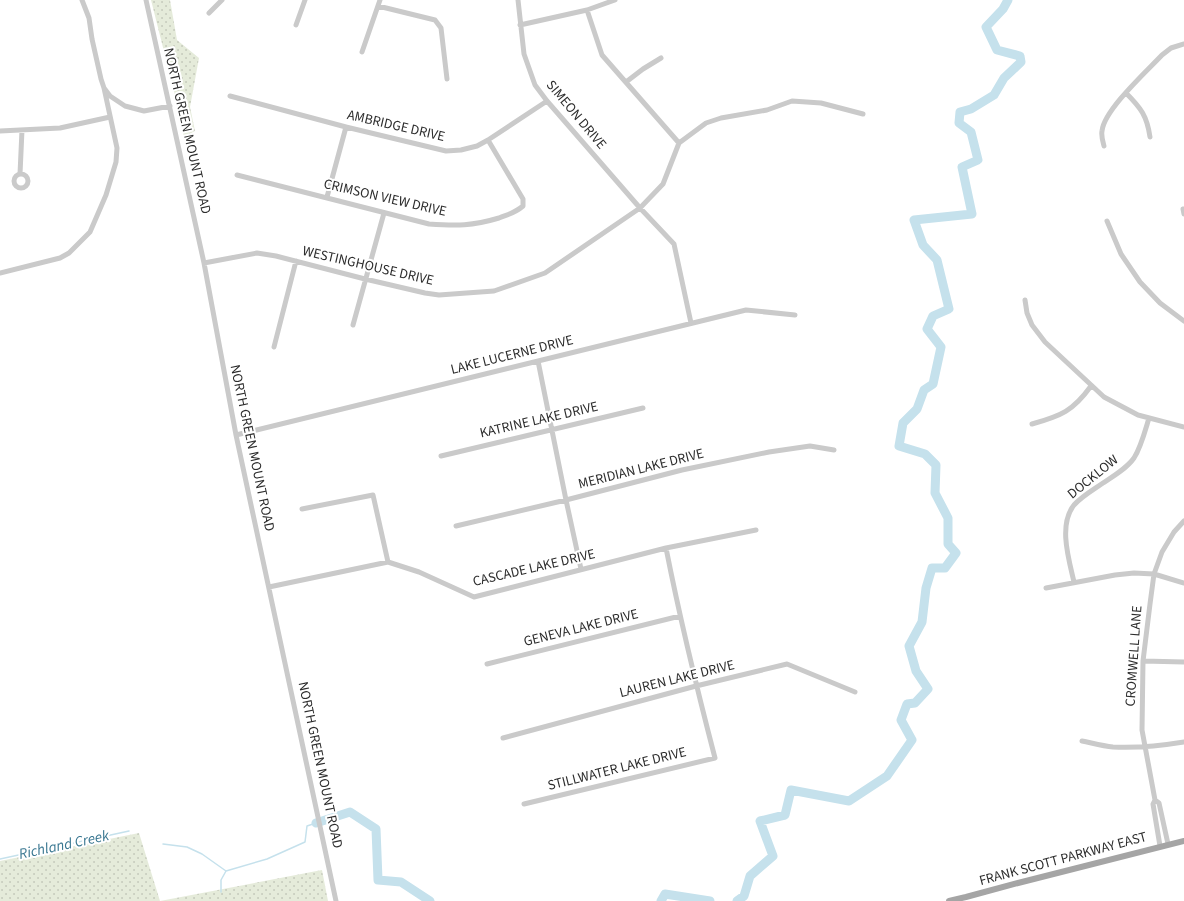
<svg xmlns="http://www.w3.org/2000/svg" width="1184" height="901" viewBox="0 0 1184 901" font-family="'Source Sans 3',sans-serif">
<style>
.grass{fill:url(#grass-dots)}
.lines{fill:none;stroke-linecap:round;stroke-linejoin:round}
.stream{stroke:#c5e1ec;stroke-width:1.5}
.river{stroke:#c5e1ec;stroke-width:9}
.minor{stroke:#cacaca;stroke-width:5}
.major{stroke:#a5a5a5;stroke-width:6}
.labels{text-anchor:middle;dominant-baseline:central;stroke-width:4;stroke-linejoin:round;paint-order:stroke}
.street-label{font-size:14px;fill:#2d2d2d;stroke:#fff}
.water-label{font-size:15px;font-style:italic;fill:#397791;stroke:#fff}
</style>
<defs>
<pattern id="grass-dots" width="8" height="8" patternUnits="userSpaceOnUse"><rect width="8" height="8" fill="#e5ebda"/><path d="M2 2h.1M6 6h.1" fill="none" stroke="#c5cabb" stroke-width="1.8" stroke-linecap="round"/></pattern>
</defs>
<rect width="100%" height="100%" fill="#fff"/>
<path class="grass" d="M151 0H170L177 40 199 58 190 107 195 131 184 137 175 95Z
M139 833 160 901 322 870 328 901H0V861Z"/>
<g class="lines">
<path class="stream" d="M163 844 187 847 202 854 226 871
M0 859 129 831
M226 871 267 859 305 842 307 826 316 823
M221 892V880L226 871"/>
<path class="river" d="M316 823 350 812 376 829 378 880 401 882 430 901
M661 901 665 894 710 901
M737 901 744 896 750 876 773 856 760 821 785 815 791 790 849 801 887 776 912 740 901 720 907 704 915 703 928 689 916 671 909 646 922 622 926 588 932 568H945L956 553 948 544V518L935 493 936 465 925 454 899 446 903 423 917 409 924 390 933 384 941 347 927 329 933 316 949 309 937 260 923 245 914 220 972 214 962 167 978 160 971 132 959 123 960 112 971 109 994 95 1004 78 1021 62 1020 56 997 50 986 27 1003 9 1008 0"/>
<path class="minor" d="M82 0 89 18 92 39 101 79 104 88 110 96 125 106 144 111 170 106
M146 0 204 263 236 435 336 901
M518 0 524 54 535 85 547 101 640 208 674 244 691 323
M378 6 435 20 441 28 447 79
M587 10 602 55 679 143
M209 13 222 0
M296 25 305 0
M520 25 587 10 615 0
M362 52 380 0
M626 82 643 69 661 58
M1126 93C1141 108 1147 116 1150 137
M230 96 346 127 446 151 461 150 477 146 488 140 547 101
M0 131 60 128 110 117
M1104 146C1103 142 1101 136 1102 131 1104 110 1147 71 1162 55L1171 48 1184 44
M20 174 22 130
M14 181a7 7 0 1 1 14 0a7 7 0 1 1-14 0Z
M237 175 429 224C457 226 472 226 499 218 509 214 515 213 523 206V199L488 140
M327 197 346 127
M1183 209 1184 214
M1107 221 1121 254 1140 282 1160 303 1184 321
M204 263 257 253 276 256 365 279 425 293 439 295 494 291 545 273 640 208 663 184 679 143 706 123 721 118 767 110 792 101 821 103 863 114
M0 273 60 258 69 253 90 232 106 195 116 162 117 148 104 88
M1025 300 1027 313 1032 325 1045 342 1104 397 1138 415 1184 427
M353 325 384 213
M274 347 296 261
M538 361 566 500 581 569
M1032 424C1061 416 1073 411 1091 386
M236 435 746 310 795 315
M441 456 643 408
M302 509 373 495 388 562
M456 526 566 500 682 470 769 452 810 446 834 450
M666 548 756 530
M1074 582C1069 560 1058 525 1074 505 1082 496 1093 490 1103 483 1114 476 1127 468 1134 458 1141 447 1145 431 1149 418
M269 587 388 562 419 572 474 597 666 548C680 619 697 689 715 758L524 804
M1046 588 1115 575 1134 573 1154 574 1184 583
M1143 661 1184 662
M487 664 680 616
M503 738 696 686 787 664 855 692
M1082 741C1092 743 1102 746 1113 747 1137 748 1160 746 1184 742
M1155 800 1159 803 1168 844
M1160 846 1153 804 1155 800 1142 730 1143 661 1150 604 1154 574 1162 552 1174 532 1184 521"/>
<path class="major" d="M949 901 966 897 1018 883 1184 841"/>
</g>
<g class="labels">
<g class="street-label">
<text transform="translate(576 115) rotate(50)">SIMEON DRIVE</text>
<text transform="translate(396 126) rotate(13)">AMBRIDGE DRIVE</text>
<text transform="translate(187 131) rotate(77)">NORTH GREEN MOUNT ROAD</text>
<text transform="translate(385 198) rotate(13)">CRIMSON VIEW DRIVE</text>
<text transform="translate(368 266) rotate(13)">WESTINGHOUSE DRIVE</text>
<text transform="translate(512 355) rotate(-14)">LAKE LUCERNE DRIVE</text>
<text transform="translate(539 420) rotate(-13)">KATRINE LAKE DRIVE</text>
<text transform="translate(252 448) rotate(78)">NORTH GREEN MOUNT ROAD</text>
<text transform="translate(641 469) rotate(-14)">MERIDIAN LAKE DRIVE</text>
<text transform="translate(1093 477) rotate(-39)">DOCKLOW</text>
<text transform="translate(534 568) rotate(-13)">CASCADE LAKE DRIVE</text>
<text transform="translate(581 628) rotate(-14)">GENEVA LAKE DRIVE</text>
<text transform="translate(1134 656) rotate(-86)">CROMWELL LANE</text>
<text transform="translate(677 679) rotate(-14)">LAUREN LAKE DRIVE</text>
<text transform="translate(320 765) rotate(78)">NORTH GREEN MOUNT ROAD</text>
<text transform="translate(617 769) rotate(-14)">STILLWATER LAKE DRIVE</text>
<text transform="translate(1063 859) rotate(-15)">FRANK SCOTT PARKWAY EAST</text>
</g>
<g class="water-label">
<text transform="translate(64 845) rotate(-12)">Richland Creek</text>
</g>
</g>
</svg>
